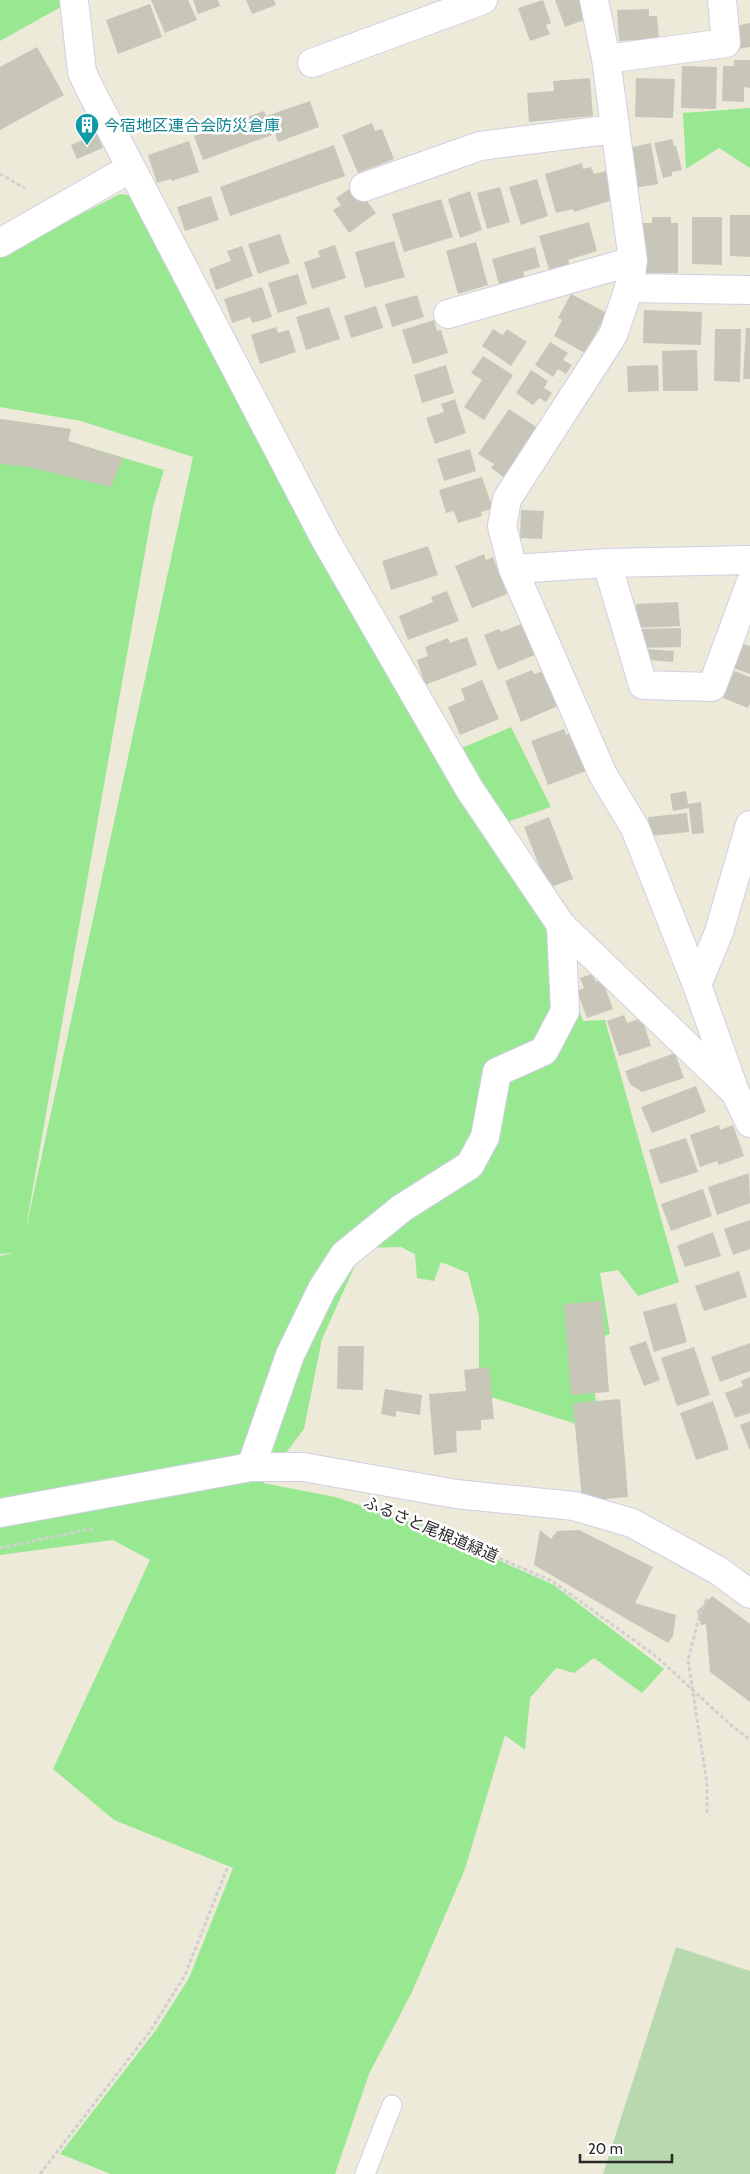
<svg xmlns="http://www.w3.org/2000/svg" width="750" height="2174" viewBox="0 0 750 2174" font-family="Cabin,'Noto Sans JP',sans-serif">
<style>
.green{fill:#98e891}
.cemetery{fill:#b8d8af}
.building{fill:#c8c6b9}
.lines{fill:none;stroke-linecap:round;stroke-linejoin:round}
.service-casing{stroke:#d0cfe4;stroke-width:21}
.minor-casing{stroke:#d0cfe4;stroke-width:30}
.path{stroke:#d0d0d0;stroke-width:3;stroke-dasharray:4 2.5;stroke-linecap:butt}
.service{stroke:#fff;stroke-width:19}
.minor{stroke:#fff;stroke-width:28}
.labels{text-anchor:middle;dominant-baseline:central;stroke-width:5;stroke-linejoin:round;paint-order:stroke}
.culture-label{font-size:16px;fill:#0d838f;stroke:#fff;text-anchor:start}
.street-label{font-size:16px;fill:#292929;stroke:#fff}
</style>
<rect width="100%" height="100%" fill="#edeada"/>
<path class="green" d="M0 0H65L66 4 0 41Z
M750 108V168L719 148 686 169 683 113Z
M120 194 134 196 455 751 511 727 551 807 510 821 583 1021 605 1020 679 1282 638 1296 618 1270 600 1273 610 1334 590 1342 596 1402 576 1424 479 1393V1316L468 1273 441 1262 434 1281 417 1278 415 1254 401 1247 363 1248 322 1339 304 1429 263 1483 335 1497 420 1525 554 1585 664 1669 642 1693 594 1658 574 1673 556 1668 530 1698 525 1750 505 1735 465 1869 412 1992 369 2074 335 2174H111L60 2154 156 2030 189 1978 233 1868 114 1820 53 1769 150 1560 113 1540 0 1555V1256L13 1253 0 1254V419L71 429 68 441 164 470 153 507 25 1233 193 457 81 421 0 407V256Z"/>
<path class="cemetery" d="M676 1947 750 1971V2174H603Z"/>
<path class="building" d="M151 0H188L197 20 165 33Z
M193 0H218L220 6 198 14Z
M246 0H274L276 5 252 14Z
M543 0 551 23 546 25 550 34 530 41 518 8Z
M555 0H582L586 9 581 11 584 20 565 27Z
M150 4 162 37 118 54 106 20Z
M649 9V16H657L659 39 619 41 617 10Z
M750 23V47L738 49 735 26Z
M37 47 64 95 0 130V67Z
M734 60H750V88L744 87V102L722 101 723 66H734Z
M682 66 717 67 716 109 681 108Z
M590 78 593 116 529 122 527 93 554 91 553 81Z
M636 78 675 79 673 118 635 117Z
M310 101 319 127 278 142 275 134 203 160 194 136 264 111 266 116Z
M372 123 375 131 382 129 394 159 358 173 342 135Z
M97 134 103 148 77 159 71 145Z
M672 139 674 146H676L682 170 672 172V176L663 178 654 143Z
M189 141 199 172 172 181 171 179 157 183 148 155Z
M651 143 658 184 635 188 628 148Z
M334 145 345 176 230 216 220 187Z
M582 163 583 169 591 167 594 174 606 171 607 176 609 175 616 199 574 212 573 209 556 213 545 174Z
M537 179 548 216 521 225 509 187Z
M355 185 376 213 349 233 333 210 341 205 336 198Z
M500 187 510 222 487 229 477 193Z
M470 191 482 230 460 238 448 199Z
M211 196 219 220 185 231 177 207Z
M441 199 453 237 404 252 392 214Z
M730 215H750V257L730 256Z
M652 217H671V223H678V273H641V223H652Z
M692 217H722V265L692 264Z
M589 222 597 251 568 260 571 268 550 273 539 236Z
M280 234 290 263 258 274 248 244Z
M394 241 405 277 365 288 355 252Z
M476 242 488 285 458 294 446 251Z
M335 245 346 278 312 289 304 262 320 257 318 251Z
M242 246 253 276 216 290 209 269 231 261 227 251Z
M535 247 540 267 523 272 525 280 500 288 492 259Z
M298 274 307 304 278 313 268 283Z
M262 287 272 317 252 323 250 317 232 323 224 299Z
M571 294 607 313 585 353 554 336 562 320 558 318Z
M417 295 424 317 392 327 385 304Z
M376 306 383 328 351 338 344 316Z
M329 307 340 339 306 350 296 317Z
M644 310 702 312 701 345 643 343Z
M434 320 437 331 441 330 448 353 413 364 402 330Z
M276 327 278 333 289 330 296 352 260 364 251 335Z
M746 328H750V379H743Z
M493 329 503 335 507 329 527 342 511 366 482 346Z
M715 329H741L740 382 714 381Z
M550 342 568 353 563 360 572 365 566 374 558 369 553 377 535 365Z
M697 350 698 391H663L662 351Z
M483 356 513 375 484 420 464 407 482 380 471 373Z
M446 365 454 393 422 403 414 375Z
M658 365 659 391 628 392 627 366Z
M531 370 548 381 544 388 552 393 546 402 539 398 533 405 516 393Z
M455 399 466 433 435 444 426 418 444 412 441 404Z
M509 409 541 430 508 480 491 468 494 464 478 454Z
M0 419 71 429 68 441 123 458 111 487 28 467 0 464Z
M470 449 476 471 444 481 437 459Z
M482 477 493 509 481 512 482 516 458 523 454 511 446 513 439 490Z
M521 510 544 511 542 539 520 538Z
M428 546 438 575 391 590 382 561Z
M484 554 486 560 493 557 507 594 472 608 455 566Z
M447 591 459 621 408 640 399 616 433 602 431 597Z
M678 602 680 626 637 628 636 604Z
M524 623 537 654 498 670 484 635 499 629 501 632Z
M681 628V647L640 648V629Z
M467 637 477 665 425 685 417 660 428 656 425 647 448 638 450 643Z
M744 644 750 646V674L734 668Z
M648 649 674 651 673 662 648 660Z
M532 670 534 674 546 670 560 705 521 722 505 681Z
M734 671 750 677V703L748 708 723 698Z
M482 680 499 719 460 735 448 707 465 700 461 689Z
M564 729 566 735 571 733 586 771 548 785 531 741Z
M686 791 688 804 701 802 704 833 692 834 689 808 673 811 670 794Z
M687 813 689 832 650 836 648 817Z
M549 817 573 879 548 888 524 827Z
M592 974 596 982 602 979 613 1009 587 1018 577 991 584 988 580 978Z
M624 1015 627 1023 642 1018 651 1046 619 1056 607 1021Z
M675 1053 684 1078 642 1092 630 1084 625 1071Z
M696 1086 706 1112 652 1133 641 1107Z
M719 1125 720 1130 733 1125 744 1156 719 1165 717 1161 700 1167 690 1135Z
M686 1138 698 1172 660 1184 649 1150Z
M749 1173 750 1203 717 1215 708 1187Z
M703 1189 712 1216 671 1231 661 1204Z
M750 1220V1249L733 1255 724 1229Z
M713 1232 721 1256 685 1267 677 1246Z
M739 1271 747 1297 704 1311 695 1286Z
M602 1301 609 1392 571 1395 564 1304Z
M676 1303 687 1342 654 1352 643 1312Z
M646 1341 660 1380 644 1386 629 1347Z
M750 1343V1371L720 1382 711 1357Z
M338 1346H364L363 1390 337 1389Z
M694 1347 710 1395 677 1406 661 1358Z
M489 1367 494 1419 481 1420V1430L456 1431 457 1452 434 1455 429 1394 466 1391 464 1370Z
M750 1377V1413L735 1418 725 1393 743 1386 741 1381Z
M385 1389 422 1395 420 1415 396 1411V1417L381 1414Z
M620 1399 628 1497 582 1501 573 1403Z
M713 1401 729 1449 696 1460 680 1413Z
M750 1421V1451L740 1425Z
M540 1530 551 1539 557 1531 579 1530 653 1567 635 1603 676 1615 673 1636 668 1643 534 1565Z
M712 1596 750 1624V1702L710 1672 706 1624 701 1625 697 1611Z"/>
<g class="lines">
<defs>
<path id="service" d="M365 2174 392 2105"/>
<path id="minor" d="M74 0 82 72 91 91 325 539 470 790 561 925 735 1092
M594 0 606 59 633 261 629 288 613 335 507 499 502 526 513 569 603 775 635 828 697 985 735 1092 750 1123
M606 59 726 43 722 0
M312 63 483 0
M364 187 480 146 615 129
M0 243 131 168
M629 288 750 290
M448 314 633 261
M607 563 643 685 712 687 750 584
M513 569 607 563 750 560
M697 985 719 932 750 825
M251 1467 290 1355 322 1289 344 1255 402 1208 470 1165 485 1137 497 1072 544 1051 565 1011 561 925
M0 1513 251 1467H303L456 1494 574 1506 632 1523 719 1571 750 1594"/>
</defs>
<use href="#service" class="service-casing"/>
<use href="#minor" class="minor-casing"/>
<path class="path" d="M0 174 25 188
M404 1517 552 1581 657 1657 734 1728 750 1739
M0 1548 95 1528
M707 1599 700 1614 688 1660 707 1784V1813
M40 2174 151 2030 185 1975 228 1866"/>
<use href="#service" class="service"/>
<use href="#minor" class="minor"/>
</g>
<defs>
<symbol id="building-pin" viewBox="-11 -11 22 30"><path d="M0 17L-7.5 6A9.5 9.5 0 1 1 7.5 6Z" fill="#0f9aa8" stroke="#fff"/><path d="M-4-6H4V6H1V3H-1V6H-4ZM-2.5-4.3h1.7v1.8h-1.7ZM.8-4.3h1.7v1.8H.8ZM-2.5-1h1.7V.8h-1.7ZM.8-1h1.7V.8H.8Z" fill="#fff"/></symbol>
</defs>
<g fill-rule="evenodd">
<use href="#building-pin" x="73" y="111" width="28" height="38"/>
</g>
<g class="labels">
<g class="culture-label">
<text x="104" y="125">今宿地区連合会防災倉庫</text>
</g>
<g class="street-label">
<text transform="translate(431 1529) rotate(23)">ふるさと尾根道緑道</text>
</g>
</g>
<path d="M580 2154v8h92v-8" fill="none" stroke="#292929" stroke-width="2.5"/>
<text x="588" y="2154" font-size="15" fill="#292929" stroke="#ffffff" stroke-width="4" paint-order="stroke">20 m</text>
</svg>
